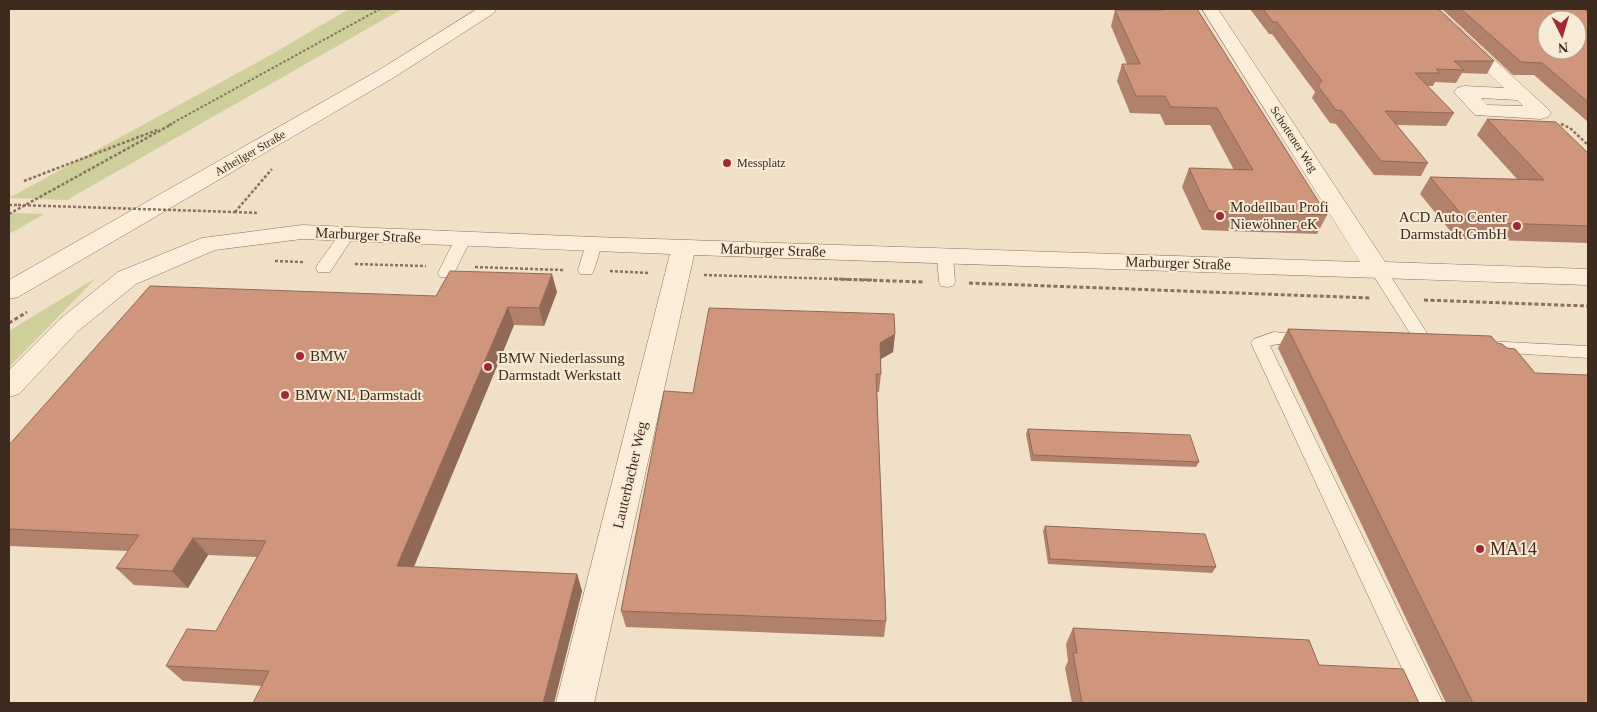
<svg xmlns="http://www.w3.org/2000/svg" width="1597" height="712" viewBox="0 0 1597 712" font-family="Georgia,serif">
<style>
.green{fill:#cecf9b}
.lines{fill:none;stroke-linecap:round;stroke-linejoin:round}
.service-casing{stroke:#8d715c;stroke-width:1}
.minor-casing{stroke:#8d715c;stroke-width:1}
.tertiary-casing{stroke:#8d715c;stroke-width:1}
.path-far2{stroke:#8d715c;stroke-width:2;stroke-dasharray:2.5 2;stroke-linecap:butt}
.path-far1{stroke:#8d715c;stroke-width:2.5;stroke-dasharray:3 2;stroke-linecap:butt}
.path{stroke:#8d715c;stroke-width:3;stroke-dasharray:4 2.5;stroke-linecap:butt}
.service{fill:#faeedb;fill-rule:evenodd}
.minor{fill:#faeedb;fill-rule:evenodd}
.tertiary{fill:#faeedb;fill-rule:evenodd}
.path-bridge{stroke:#8d715c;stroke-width:2.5;stroke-dasharray:3 2;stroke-linecap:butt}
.wall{fill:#b2816b}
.shaded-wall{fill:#916957}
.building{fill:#cf967c;stroke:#916957;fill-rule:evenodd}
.poi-dot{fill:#9e2a37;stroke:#f7ebd7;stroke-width:2}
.labels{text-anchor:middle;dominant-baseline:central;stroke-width:4;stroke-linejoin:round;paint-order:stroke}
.far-street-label{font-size:12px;fill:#3d2b20;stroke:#f7ebd7}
.far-poi-label{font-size:12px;fill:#3d2b20;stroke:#f7ebd7;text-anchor:start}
.poi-label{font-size:15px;fill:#3d2b20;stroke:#f7ebd7;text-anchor:start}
.street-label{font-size:15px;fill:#3d2b20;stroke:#f7ebd7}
.near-poi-label{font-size:18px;fill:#3d2b20;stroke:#f7ebd7;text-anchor:start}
</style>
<rect width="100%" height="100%" fill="#f0e0c7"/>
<path class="green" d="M349 9H402L67 200 9 198 267 57Z
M9 213 44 214 9 234Z
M96 278 9 367V331Z"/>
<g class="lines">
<defs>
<path id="service" d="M347 229 352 231 355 234 330 272H318L316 268 318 264 342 231Z
M463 234 468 236 471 239 452 277H440L438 273 455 239 458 236Z
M594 239 599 241 602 244 594 270 592 274H580L578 270 586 244 589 241Z
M945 251 950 253 953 256 955 282 953 286 947 287 941 286 939 282 937 256 940 253Z
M1378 265 1384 266 1432 341 1435 345 1432 349 1426 351 1420 349 1370 270 1372 266Z
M1274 332 1312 336 1315 340 1312 344C1298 348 1283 341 1270 346L1443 703H1418L1251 343 1254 339Z
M1484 341 1588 346V358L1478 351 1475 347 1478 343Z"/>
<path id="minor" d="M1202 9H1218L1385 262 1588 269V285L694 255 594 703H556L670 254 302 239 215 250 136 284 78 331 19 394 9 397V370L60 319 118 272 202 238 302 225 594 237 1360 262Z
M1422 9H1439L1548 109 1551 113 1548 117 1541 119 1475 115 1454 92 1457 88 1464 86 1504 88ZM1481 98 1517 100 1523 106 1487 105Z"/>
<path id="tertiary" d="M477 9H496L494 13 393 78 18 297 9 299V280L379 70Z"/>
</defs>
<use href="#service" class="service-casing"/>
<use href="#minor" class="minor-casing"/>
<use href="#tertiary" class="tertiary-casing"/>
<path class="path-far2" d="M1561 124 1564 125
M169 125 380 9"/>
<path class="path-far1" d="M1561 124 1570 128 1588 145
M24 181 157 130
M9 205H18
M234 212 259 213
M235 212 272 169
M9 214 172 124
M275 261 303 262
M355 264 426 266
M475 267 563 270
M610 271 648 273
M704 275 873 280"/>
<path class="path" d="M834 279 923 282
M969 283 1370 298
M1424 300 1588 306
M9 323 27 312"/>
<use href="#service" class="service"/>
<use href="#minor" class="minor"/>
<use href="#tertiary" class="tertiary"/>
<path class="path-bridge" d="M18 205 234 212"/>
</g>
<path class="wall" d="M1148 9H1197L1327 215 1317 234 1202 230 1182 187 1189 168 1234 170 1210 125H1165L1160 114 1130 113 1117 81 1122 64H1127L1111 26 1115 10H1149Z
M1250 9H1438L1494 61 1487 74 1462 73 1456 83 1435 82 1433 86H1427L1454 113 1446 126 1397 125 1428 163 1421 176 1374 175 1336 124 1330 123 1312 98 1315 92 1272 34H1269Z
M1442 9H1588V122L1534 75H1513Z
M1487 119 1588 153V243L1457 239 1420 194 1430 177 1517 179 1477 135Z
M557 292 544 326 514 325 414 567 577 574 582 591 554 703H253L262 686 183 681 166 666 216 631 257 557 208 555 188 588 134 585 116 568 128 551 9 546V445L436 296Z
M1288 329 1497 343 1507 348 1535 373 1588 703H1446L1278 348Z
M895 334 893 352 881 359V374L879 392H877L886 621 884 637 626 627 621 611 693 393Z
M1028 429 1199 462 1196 467 1031 461 1026 434Z
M1045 526 1216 567 1212 573 1048 564 1043 531Z
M1073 628 1319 665 1419 703H1072L1065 668 1068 661 1066 644Z"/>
<path class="shaded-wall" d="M552 274 557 292 544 326 539 308Z
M508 307 514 325 407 583 397 566Z
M895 334 893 352 879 360 880 343Z
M193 538 208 555 188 588 172 571Z
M577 574 582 591 554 703H543Z"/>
<path class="building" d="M1162 9H1197L1327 215 1209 211 1189 168 1253 170 1217 108 1171 107 1165 96H1136L1122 64H1140L1115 10H1163Z
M1263 9H1438L1494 61H1454L1464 70 1436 69 1440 73H1415L1454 113 1385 111 1428 163 1381 161 1342 111 1336 110 1318 86 1322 81 1277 22H1273Z
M1461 9H1584L1588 12V102L1542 63 1521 62ZM1547 20H1577V50H1547Z
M1487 119 1556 122 1588 153V226L1468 222 1430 177 1544 180Z
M450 271 552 274 539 308 508 307 397 566 577 574 543 703H253L269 671 166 666 187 629 216 631 266 541 193 538 172 571 116 568 139 535 9 529V445L150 286 436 296Z
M709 308 894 314 895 334 880 343 881 374H876L886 621 621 611 664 391 693 393Z
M1288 329 1491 336 1497 343 1502 344 1507 348 1515 349 1535 373 1588 375V703H1473Z
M1028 429 1190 435 1199 462 1033 455Z
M1045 526 1205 534 1216 567 1050 559Z
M1073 628 1309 640 1319 665 1403 669 1419 703H1082L1073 653H1077Z"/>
<g class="poi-dot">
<circle cx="727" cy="163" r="5"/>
<circle cx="1220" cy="216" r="5"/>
<circle cx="1517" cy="226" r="5"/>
<circle cx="300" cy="356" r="5"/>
<circle cx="488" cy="367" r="5"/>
<circle cx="285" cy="395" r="5"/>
<circle cx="1480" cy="549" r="5"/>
</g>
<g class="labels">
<g class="far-street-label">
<text transform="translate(1294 139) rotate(57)">Schottener Weg</text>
<text transform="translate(250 153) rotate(-30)">Arheilger Straße</text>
</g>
<g class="far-poi-label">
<text x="737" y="163">Messplatz</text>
</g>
<g class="poi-label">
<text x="1230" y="207">Modellbau Profi<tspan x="1230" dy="17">Niewöhner eK</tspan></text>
<text x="1507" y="217" text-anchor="end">ACD Auto Center<tspan x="1507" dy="17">Darmstadt GmbH</tspan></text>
<text x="310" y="356">BMW</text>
<text x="498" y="358">BMW Niederlassung<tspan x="498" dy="17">Darmstadt Werkstatt</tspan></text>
<text x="295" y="395">BMW NL Darmstadt</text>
</g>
<g class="street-label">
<text transform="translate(368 235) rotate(3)">Marburger Straße</text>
<text transform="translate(773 250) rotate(2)">Marburger Straße</text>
<text transform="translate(1178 263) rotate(2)">Marburger Straße</text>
<text transform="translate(630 475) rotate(-77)">Lauterbacher Weg</text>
</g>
<g class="near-poi-label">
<text x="1490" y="549">MA14</text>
</g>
</g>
<rect width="1597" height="712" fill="none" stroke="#3d2b20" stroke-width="20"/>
<g transform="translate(1562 35) rotate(175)"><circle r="24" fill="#f7ebd7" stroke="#ad9e8e"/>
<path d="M0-4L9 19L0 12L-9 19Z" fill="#9e2a37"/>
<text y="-8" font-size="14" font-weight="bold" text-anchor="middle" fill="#3d2b20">N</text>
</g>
</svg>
